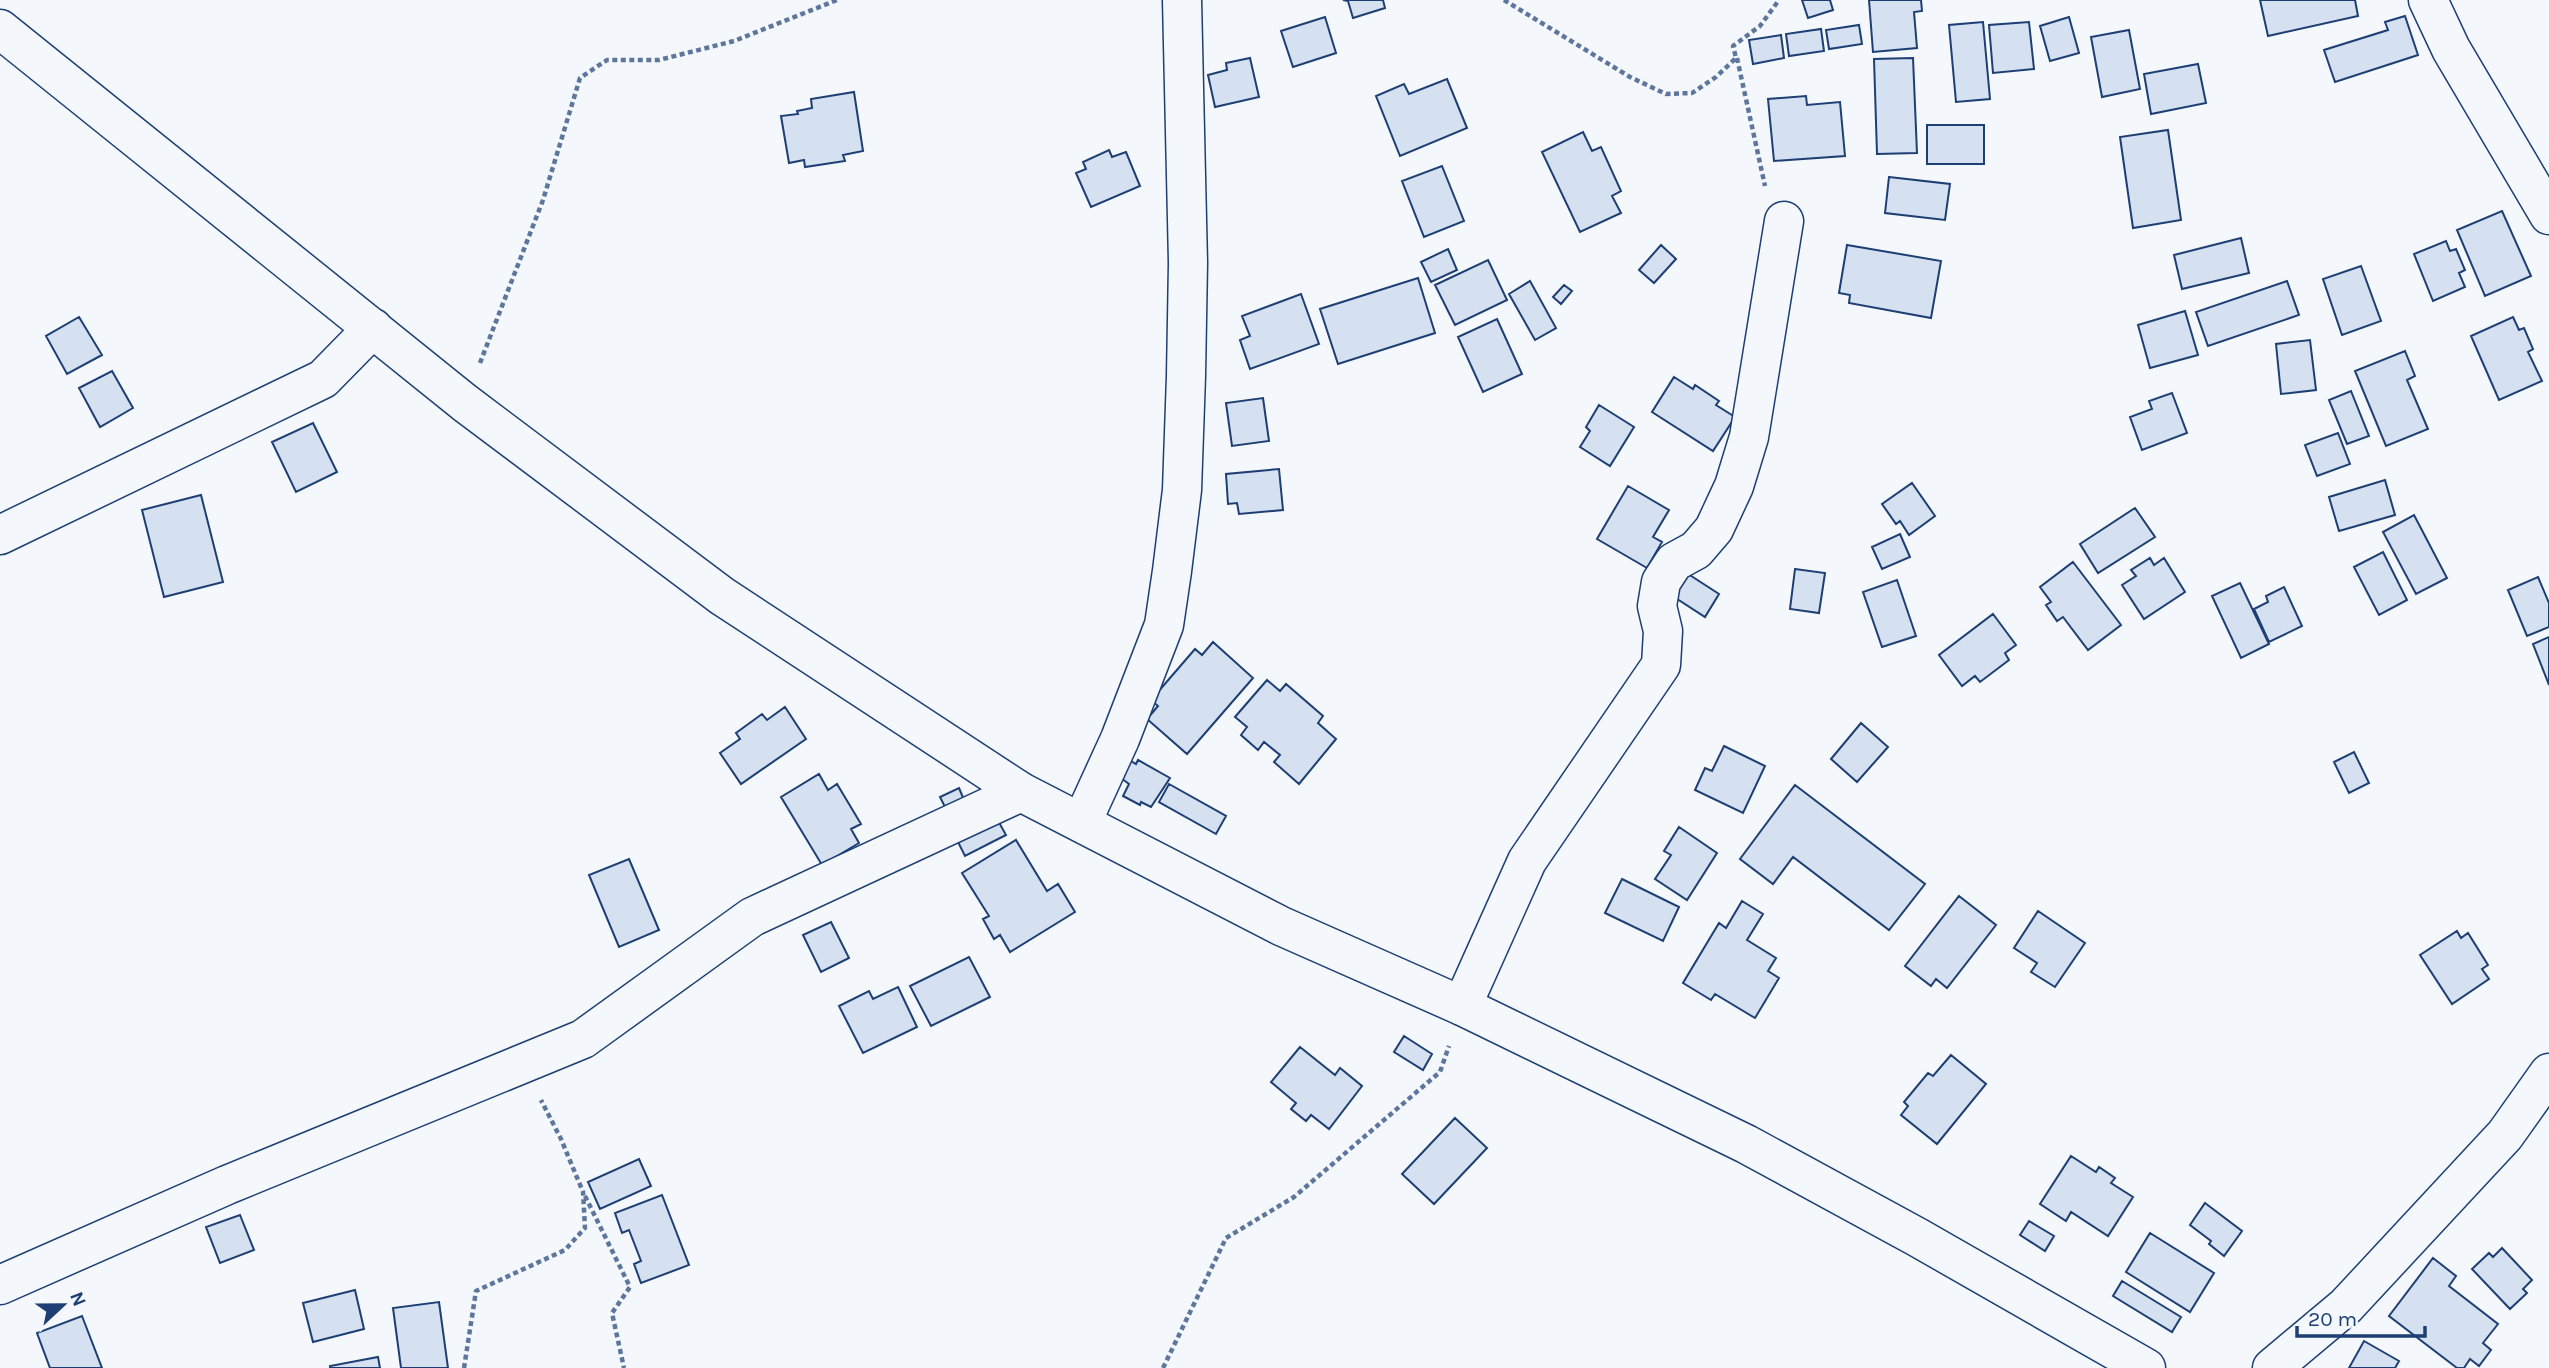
<svg xmlns="http://www.w3.org/2000/svg" width="2549" height="1368" viewBox="0 0 2549 1368" font-family="Karla,sans-serif">
<style>
.building{fill:#d5e0f0;stroke:#1d3f73;stroke-width:2}
.lines{fill:none;stroke-linecap:round;stroke-linejoin:round}
.street-casing{stroke:#1d3f73;stroke-width:41}
.secondary-casing{stroke:#1d3f73;stroke-width:41}
.path{stroke:#5e769c;stroke-width:4.5;stroke-dasharray:5 3.5;stroke-linecap:butt}
.street{stroke:#f4f7fb;stroke-width:38}
.secondary{stroke:#f4f7fb;stroke-width:38}
</style>
<rect width="100%" height="100%" fill="#f4f7fb"/>
<path class="building" d="M1343 0H1383L1385 8 1353 18 1348 1Z
M1802 0H1830L1833 10 1808 18Z
M1869 0H1921L1922 11 1914 12 1917 48 1873 52Z
M2260 0H2355L2358 16 2268 36Z
M2405 16 2418 55 2335 82 2324 50 2388 30 2385 22Z
M1325 17 1336 53 1293 67 1281 31Z
M2069 17 2079 53 2050 61 2040 26Z
M1983 22 1990 99 1956 102 1949 25Z
M2029 22 2034 69 1993 73 1989 25Z
M1859 25 1862 44 1829 49 1826 30Z
M1821 29 1824 51 1789 56 1786 34Z
M2129 30 2140 89 2102 97 2091 37Z
M1781 35 1784 58 1753 64 1749 40Z
M1250 58 1259 97 1215 107 1208 75 1227 70 1226 63Z
M1913 58 1917 153 1877 154 1874 59Z
M2198 64 2206 103 2151 114 2144 74Z
M1447 79 1467 128 1400 156 1376 96 1404 84 1409 94Z
M854 92 863 151 843 155 845 161 805 167 804 160 789 163 781 116 798 114 797 111 812 108 811 99Z
M1806 96 1807 105 1840 102 1845 156 1774 161 1768 99Z
M1927 125H1984V164H1927Z
M2168 130 2181 220 2133 228 2120 137Z
M1583 132 1592 151 1601 147 1621 191 1612 196 1621 213 1580 232 1542 152Z
M1109 150 1112 157 1126 152 1140 186 1091 207 1076 173 1086 169 1083 162Z
M1442 166 1464 221 1424 237 1402 181Z
M1889 177 1950 184 1945 220 1885 213Z
M2502 211 2531 276 2485 296 2457 230Z
M2241 238 2249 273 2182 289 2174 255Z
M2446 241 2450 251 2456 249 2465 270 2459 273 2465 287 2433 301 2414 254Z
M1661 245 1676 259 1654 283 1639 270Z
M1847 245 1941 261 1931 318 1849 303 1850 295 1839 293Z
M1448 249 1457 270 1431 282 1421 262Z
M1488 260 1507 300 1455 325 1435 285Z
M2361 266 2381 321 2342 335 2323 279Z
M1418 278 1435 333 1338 364 1320 309Z
M1530 281 1556 328 1535 340 1509 294Z
M2287 281 2299 315 2208 346 2196 312Z
M1564 285 1572 291 1561 304 1553 297Z
M1301 294 1319 344 1250 369 1240 340 1250 336 1242 316Z
M2185 311 2198 355 2150 368 2138 325Z
M79 317 102 355 67 374 46 336Z
M2513 317 2519 330 2524 328 2533 349 2528 352 2542 381 2499 400 2471 336Z
M1497 319 1522 374 1483 392 1458 337Z
M2310 340 2316 390 2281 394 2276 344Z
M2405 351 2415 376 2407 380 2428 429 2386 446 2355 371Z
M112 371 133 408 100 427 79 388Z
M1674 377 1693 389 1695 385 1719 401 1716 405 1735 417 1713 451 1652 412Z
M2351 391 2369 436 2347 444 2329 400Z
M2172 393 2187 433 2142 450 2130 417 2152 409 2149 401Z
M1263 398 1269 441 1232 446 1226 403Z
M1599 405 1634 427 1610 466 1580 447 1590 431 1586 427Z
M313 423 337 472 296 492 272 442Z
M2338 433 2350 464 2317 476 2305 445Z
M1279 469 1283 510 1239 514 1237 503 1228 504 1226 474Z
M2385 480 2395 515 2339 531 2329 497Z
M1912 483 1935 516 1909 535 1900 521 1896 524 1882 504Z
M1628 486 1669 510 1653 537 1662 542 1647 568 1597 539Z
M201 495 223 582 164 597 142 510Z
M2135 508 2155 537 2098 573 2080 544Z
M2414 515 2447 578 2416 594 2383 532Z
M1900 534 1910 557 1882 569 1872 547Z
M2383 552 2407 600 2379 615 2354 567Z
M2150 558 2154 565 2164 558 2185 592 2144 619 2122 585 2136 576 2131 570Z
M2073 562 2121 625 2088 650 2063 617 2057 621 2046 605 2051 602 2040 587Z
M1795 569 1825 573 1819 613 1790 609Z
M1682 570 1719 594 1705 617 1668 593Z
M2538 577 2549 603V627L2527 636 2508 590Z
M1897 580 1916 636 1882 647 1863 592Z
M2240 583 2269 644 2241 658 2212 596Z
M2284 587 2302 626 2269 642 2254 609 2268 602 2266 596Z
M1993 614 2016 645 2005 653 2009 660 1980 682 1975 676 1962 686 1939 655Z
M2549 637V685L2533 644Z
M1213 642 1253 678 1187 754 1147 719 1158 706 1151 700 1195 649 1202 655Z
M1267 680 1280 691 1286 684 1323 716 1318 723 1336 739 1299 784 1274 762 1280 755 1264 742 1258 750 1241 735 1247 727 1235 717Z
M785 707 806 739 741 784 720 753 740 739 736 733 762 714 767 720Z
M1861 723 1888 747 1857 782 1831 759Z
M1724 746 1765 766 1743 813 1695 790 1705 768 1712 771Z
M2354 752 2369 783 2349 793 2334 762Z
M1126 758 1136 764 1138 760 1170 778 1151 807 1141 802 1140 805 1123 796 1129 784 1117 775Z
M819 774 828 790 837 784 861 824 851 829 859 843 822 865 781 797Z
M1169 784 1226 816 1216 834 1159 802Z
M1795 785 1925 884 1889 930 1793 857 1773 884 1740 859Z
M959 788 967 807 949 815 940 797Z
M996 817 1006 835 965 856 956 838Z
M1679 827 1717 853 1687 900 1655 879 1671 855 1664 851Z
M1016 840 1047 891 1058 884 1075 912 1010 952 1000 935 994 939 983 919 989 916 962 873Z
M629 859 659 930 619 947 589 875Z
M1622 879 1679 907 1663 941 1605 913Z
M1959 896 1996 925 1947 988 1936 979 1931 986 1905 966Z
M1742 901 1763 914 1747 940 1776 958 1768 971 1779 978 1755 1018 1715 994 1711 1000 1683 983 1719 923 1726 928Z
M2038 911 2085 943 2055 987 2031 972 2037 963 2014 948Z
M831 922 849 958 821 972 803 935Z
M2457 931 2461 938 2468 933 2488 965 2482 969 2489 979 2452 1004 2420 955Z
M969 957 990 997 931 1026 910 986Z
M898 987 917 1027 863 1053 839 1006 869 991 873 999Z
M1404 1036 1432 1054 1423 1070 1394 1052Z
M1300 1047 1335 1075 1340 1068 1362 1086 1329 1129 1311 1115 1306 1121 1291 1109 1296 1103 1271 1082Z
M1951 1055 1986 1084 1937 1144 1901 1115 1908 1106 1904 1102 1928 1073 1933 1076Z
M1455 1118 1487 1148 1434 1204 1402 1174Z
M2071 1156 2096 1172 2099 1167 2115 1178 2111 1183 2133 1197 2108 1236 2071 1212 2066 1221 2040 1204Z
M639 1159 651 1186 600 1209 588 1182Z
M662 1195 689 1265 641 1283 634 1264 641 1261 629 1230 622 1233 615 1213Z
M2205 1203 2242 1231 2224 1256 2209 1244 2211 1241 2190 1225Z
M240 1215 254 1250 220 1263 206 1227Z
M2029 1221 2054 1236 2045 1251 2020 1235Z
M2150 1233 2214 1273 2190 1312 2126 1272Z
M2502 1248 2532 1280 2523 1289 2527 1293 2510 1309 2472 1269 2489 1253 2493 1257Z
M2433 1258 2456 1276 2449 1286 2498 1324 2483 1343 2491 1350 2479 1366 2470 1359 2464 1368H2457L2389 1316Z
M2122 1281 2181 1317 2172 1332 2113 1296Z
M355 1290 364 1329 313 1342 303 1303Z
M439 1302 448 1368H401L393 1308Z
M82 1316 102 1368H50L37 1333Z
M2364 1341 2399 1361 2395 1368H2349Z
M378 1357 380 1368H330V1366Z"/>
<g class="lines">
<defs>
<path id="street" d="M2428 0 2451 49 2549 215
M0 535 323 379 373 328
M1082 822 1120 739 1164 625 1172 571 1182 490 1186 376 1188 263 1182 0
M1462 1006 1527 861 1661 665 1663 631 1657 606 1661 582 1674 562 1696 550 1714 529 1734 486 1749 437 1784 221
M0 1285 227 1185 583 1039 752 917 1021 792
M2272 1368 2346 1306 2505 1135 2549 1073"/>
<path id="secondary" d="M0 29 465 403 722 596 1021 792 1281 926 1462 1006 1746 1144 1917 1237 2146 1368"/>
</defs>
<use href="#street" class="street-casing"/>
<use href="#secondary" class="secondary-casing"/>
<path class="path" d="M1504 0 1630 77 1666 94 1692 93 1716 77 1736 58 1733 46 1760 26 1779 0
M1737 58 1765 186
M480 363 543 200 580 78 607 60H659L734 41 837 0
M585 1196 630 1287 612 1313 624 1368
M464 1368 476 1291 565 1250 585 1228 583 1192 561 1139 541 1100
M1163 1368 1226 1238 1294 1197 1440 1072 1449 1046"/>
<use href="#street" class="street"/>
<use href="#secondary" class="secondary"/>
</g>
<g transform="translate(63 1305) rotate(68)" stroke="#f4f7fb" stroke-width="5" paint-order="stroke">
<path d="M0-5L12 26L0 18L-12 26Z" fill="#1d3f73"/>
<text y="-10" font-size="19" font-weight="bold" text-anchor="middle" fill="#1d3f73">N</text>
</g>
<path d="M2297 1326v10h128v-10" fill="none" stroke="#1d3f73" stroke-width="3.5"/>
<text x="2308" y="1326" font-size="21" fill="#1d3f73" stroke="#f4f7fb" stroke-width="5" paint-order="stroke">20 m</text>
</svg>
